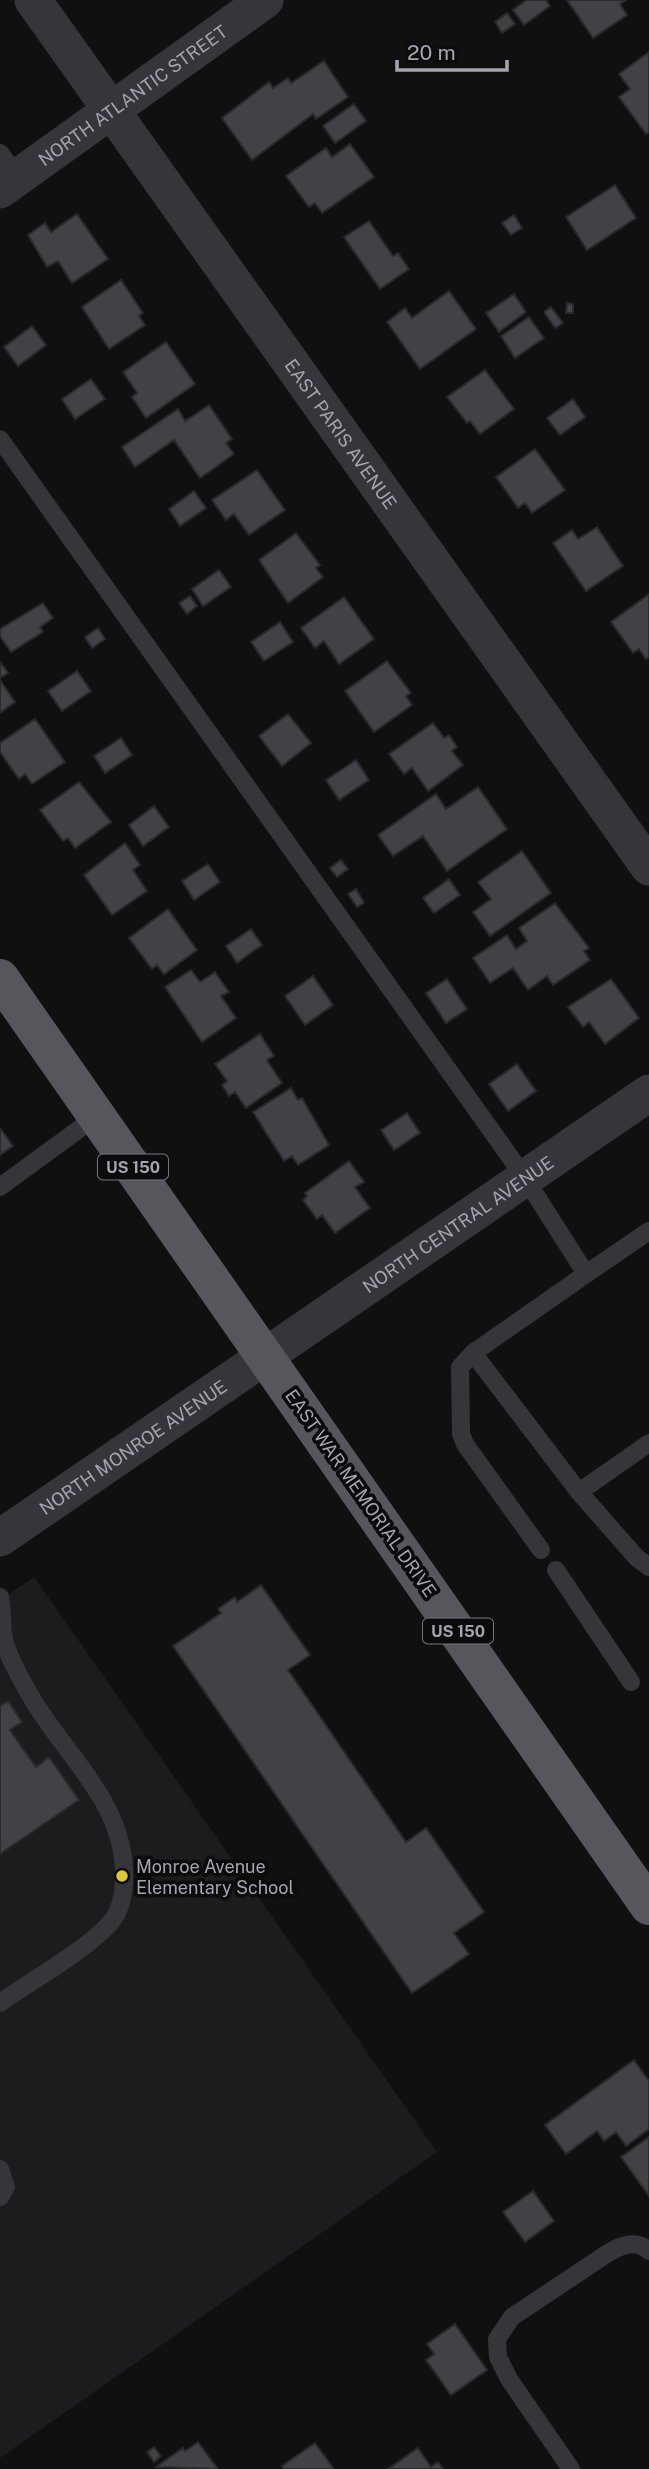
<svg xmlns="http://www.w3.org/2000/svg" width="649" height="2469" viewBox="0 0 649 2469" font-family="'Public Sans',sans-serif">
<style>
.built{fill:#1c1c1e}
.building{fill:#414246;stroke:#2a2a2d;stroke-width:2}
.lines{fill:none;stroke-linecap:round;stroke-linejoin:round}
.service{stroke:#36363a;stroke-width:18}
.minor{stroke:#36363a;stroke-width:37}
.trunk{stroke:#56565d;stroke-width:38}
.poi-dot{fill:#ddc63c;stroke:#0b0b0c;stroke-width:2.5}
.labels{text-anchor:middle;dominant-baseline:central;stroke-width:7;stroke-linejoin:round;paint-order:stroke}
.shield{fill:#0b0b0c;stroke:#75767f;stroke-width:2}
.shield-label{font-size:16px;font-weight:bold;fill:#a2a4b0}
.street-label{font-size:18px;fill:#a2a4b0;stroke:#0b0b0c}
.poi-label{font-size:18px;fill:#a2a4b0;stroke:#0b0b0c;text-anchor:start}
</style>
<rect width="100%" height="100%" fill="#101011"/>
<path class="built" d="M34 1577 437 2152 0 2458V1600Z"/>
<path class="building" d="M526 0H546L550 6 524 25 513 10Z
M567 0H626L620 4 627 15 593 38Z
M507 13 515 24 502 33 495 22Z
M649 52V132L646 134 619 97 630 89 619 74Z
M324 61 348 97 316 119 313 114 252 160 222 118 269 82 273 88 288 78 291 83Z
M354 104 366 121 335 143 323 126Z
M350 144 374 177 322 213 315 203 309 207 286 176 326 148 332 157Z
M615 185 636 218 587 250 566 217Z
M77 214 108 259 72 283 58 261 47 267 28 235 45 223 51 232Z
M514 215 522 228 511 235 502 223Z
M369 221 393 256 398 253 409 269 380 289 344 237Z
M121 280 143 313 139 316 145 325 109 349 82 307Z
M449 291 476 329 420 369 387 322 405 308 412 318Z
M514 294 526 312 499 332 486 313Z
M567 303 573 304V313H566Z
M551 307 563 323 555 328 544 312Z
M529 317 544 338 515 358 501 336Z
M32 326 46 345 18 366 4 347Z
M166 342 195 384 146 418 132 397 137 393 123 372Z
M485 370 514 409 480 434 470 421 467 423 447 397Z
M91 379 105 399 75 419 62 399Z
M573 399 585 417 560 435 547 418Z
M209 405 232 439 226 443 234 454 200 478 174 440 135 467 122 447 178 409 185 421Z
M535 449 565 490 532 513 525 503 518 508 496 477Z
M257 470 285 510 249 535 234 514 226 520 212 500Z
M194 491 206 508 180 526 169 509Z
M597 527 623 566 586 591 553 543 572 530 578 539Z
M296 533 320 565 316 568 323 577 288 603 259 560Z
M219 570 231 587 203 606 192 589Z
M649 594V657L646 659 639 649 633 653 611 622Z
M190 596 197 606 187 614 179 603Z
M344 597 374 639 339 664 324 641 315 648 301 628Z
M43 603 53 618 40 627 43 632 11 652 0 636V629Z
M280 622 293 642 264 661 251 642Z
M98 628 105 639 92 648 85 637Z
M387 661 411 693 406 696 412 705 374 732 345 691Z
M0 662 8 673 0 678Z
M77 671 91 691 62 711 48 691Z
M0 680 15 702 0 713Z
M288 714 311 743 282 766 259 736Z
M35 719 65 762 32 784 25 774 19 779 0 752V743Z
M433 723 444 738 449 735 457 747 452 751 463 765 428 791 412 768 404 774 389 754Z
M121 738 132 755 105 773 94 756Z
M356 760 369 780 339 800 326 780Z
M79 782 111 822 75 848 68 838 63 841 40 810Z
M478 787 507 829 447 871 423 836 393 856 378 835 436 794 446 809Z
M154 806 169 827 143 846 129 825Z
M125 843 140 865 133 870 147 891 112 915 84 875Z
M522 851 551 893 490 936 473 912 491 899 478 882Z
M341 860 348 869 337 877 330 868Z
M208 864 220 882 194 900 182 881Z
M449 879 460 895 434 913 423 898Z
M356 889 364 903 357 907 348 894Z
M555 903 589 948 584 951 590 960 553 985 547 976 528 990 513 968 490 983 473 958 507 935 516 949 527 941 519 928Z
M168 909 197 950 164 974 157 965 152 969 129 938Z
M251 929 262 945 237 963 226 946Z
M191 970 200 982 215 972 229 992 221 996 236 1018 202 1042 165 987Z
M313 976 333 1005 305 1025 285 996Z
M447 979 467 1009 446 1023 426 993Z
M611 979 639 1018 605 1044 589 1022 583 1027 568 1007Z
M260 1034 274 1056 267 1060 282 1083 246 1108 235 1092 229 1096 222 1085 227 1081 215 1064Z
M517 1064 536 1091 508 1111 489 1084Z
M291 1088 298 1100 302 1098 329 1145 298 1165 292 1156 284 1161 253 1112Z
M407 1113 420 1133 394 1150 381 1130Z
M0 1128 13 1146 0 1155Z
M349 1161 364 1182 355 1187 370 1208 335 1233 322 1215 317 1219 303 1200 307 1196 305 1193Z
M261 1585 310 1655 288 1670 406 1842 426 1828 484 1912 454 1933 469 1954 412 1993 173 1646 221 1613 218 1609 235 1597 237 1602Z
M8 1701 22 1722 10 1730 36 1767 49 1757 79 1800 0 1854V1706Z
M634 2060 649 2081V2129L626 2146 616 2132 604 2141 597 2131 566 2154 545 2125Z
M649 2137V2196L621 2157Z
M533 2191 554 2221 525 2242 503 2212Z
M455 2324 487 2370 451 2395 426 2360 434 2354 427 2344Z
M198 2442 218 2469 156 2467 183 2448 185 2451Z
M315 2443 334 2469H284L282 2466Z
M154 2447 161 2456 154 2462 147 2452Z
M418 2448 431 2467 438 2462 443 2469H388Z"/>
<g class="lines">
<path class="service" d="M0 153 18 177
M0 439 525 1178 586 1274 649 1231
M0 1187 97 1116
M473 1353 579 1492
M649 1443 579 1492 636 1557 649 1567
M541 1550 465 1444 461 1434 460 1367 473 1353 586 1274
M556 1570 631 1682
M0 1597C2 1610 2 1622 3 1634 6 1653 17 1671 26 1688 59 1751 126 1800 124 1877 124 1891 121 1910 111 1922 87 1950 32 1980 0 2003
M0 2169 6 2187 0 2197
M571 2469 509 2379 498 2357 497 2339 512 2317 608 2253C622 2245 636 2239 649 2251"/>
<g class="minor">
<path id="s1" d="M33 0 649 867"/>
<path id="s2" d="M0 190 265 0"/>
<path id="s3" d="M0 1538 649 1093"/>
</g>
<path class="trunk" d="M0 978 649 1906"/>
</g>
<circle class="poi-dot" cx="122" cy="1876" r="7"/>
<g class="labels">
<g class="shield">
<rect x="98" y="1154.5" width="70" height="25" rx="5"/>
<rect x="423" y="1618.5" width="70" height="25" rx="5"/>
</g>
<g class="shield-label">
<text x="133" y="1167">US 150</text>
<text x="458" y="1631">US 150</text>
</g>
<g class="street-label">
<text stroke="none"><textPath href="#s2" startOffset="163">NORTH ATLANTIC STREET</textPath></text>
<text stroke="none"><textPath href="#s1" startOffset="532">EAST PARIS AVENUE</textPath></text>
<text stroke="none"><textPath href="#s3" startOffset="555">NORTH CENTRAL AVENUE</textPath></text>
<text stroke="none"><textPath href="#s3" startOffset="161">NORTH MONROE AVENUE</textPath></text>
<text transform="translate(361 1493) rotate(55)">EAST WAR MEMORIAL DRIVE</text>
</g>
<g class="poi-label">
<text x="136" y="1866">Monroe Avenue<tspan x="136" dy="21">Elementary School</tspan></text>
</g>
</g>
<path d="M397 60v10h110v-10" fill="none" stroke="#a2a4b0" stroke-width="3.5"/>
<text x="407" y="60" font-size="21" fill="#a2a4b0" stroke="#0b0b0c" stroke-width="5" paint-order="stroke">20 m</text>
</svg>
